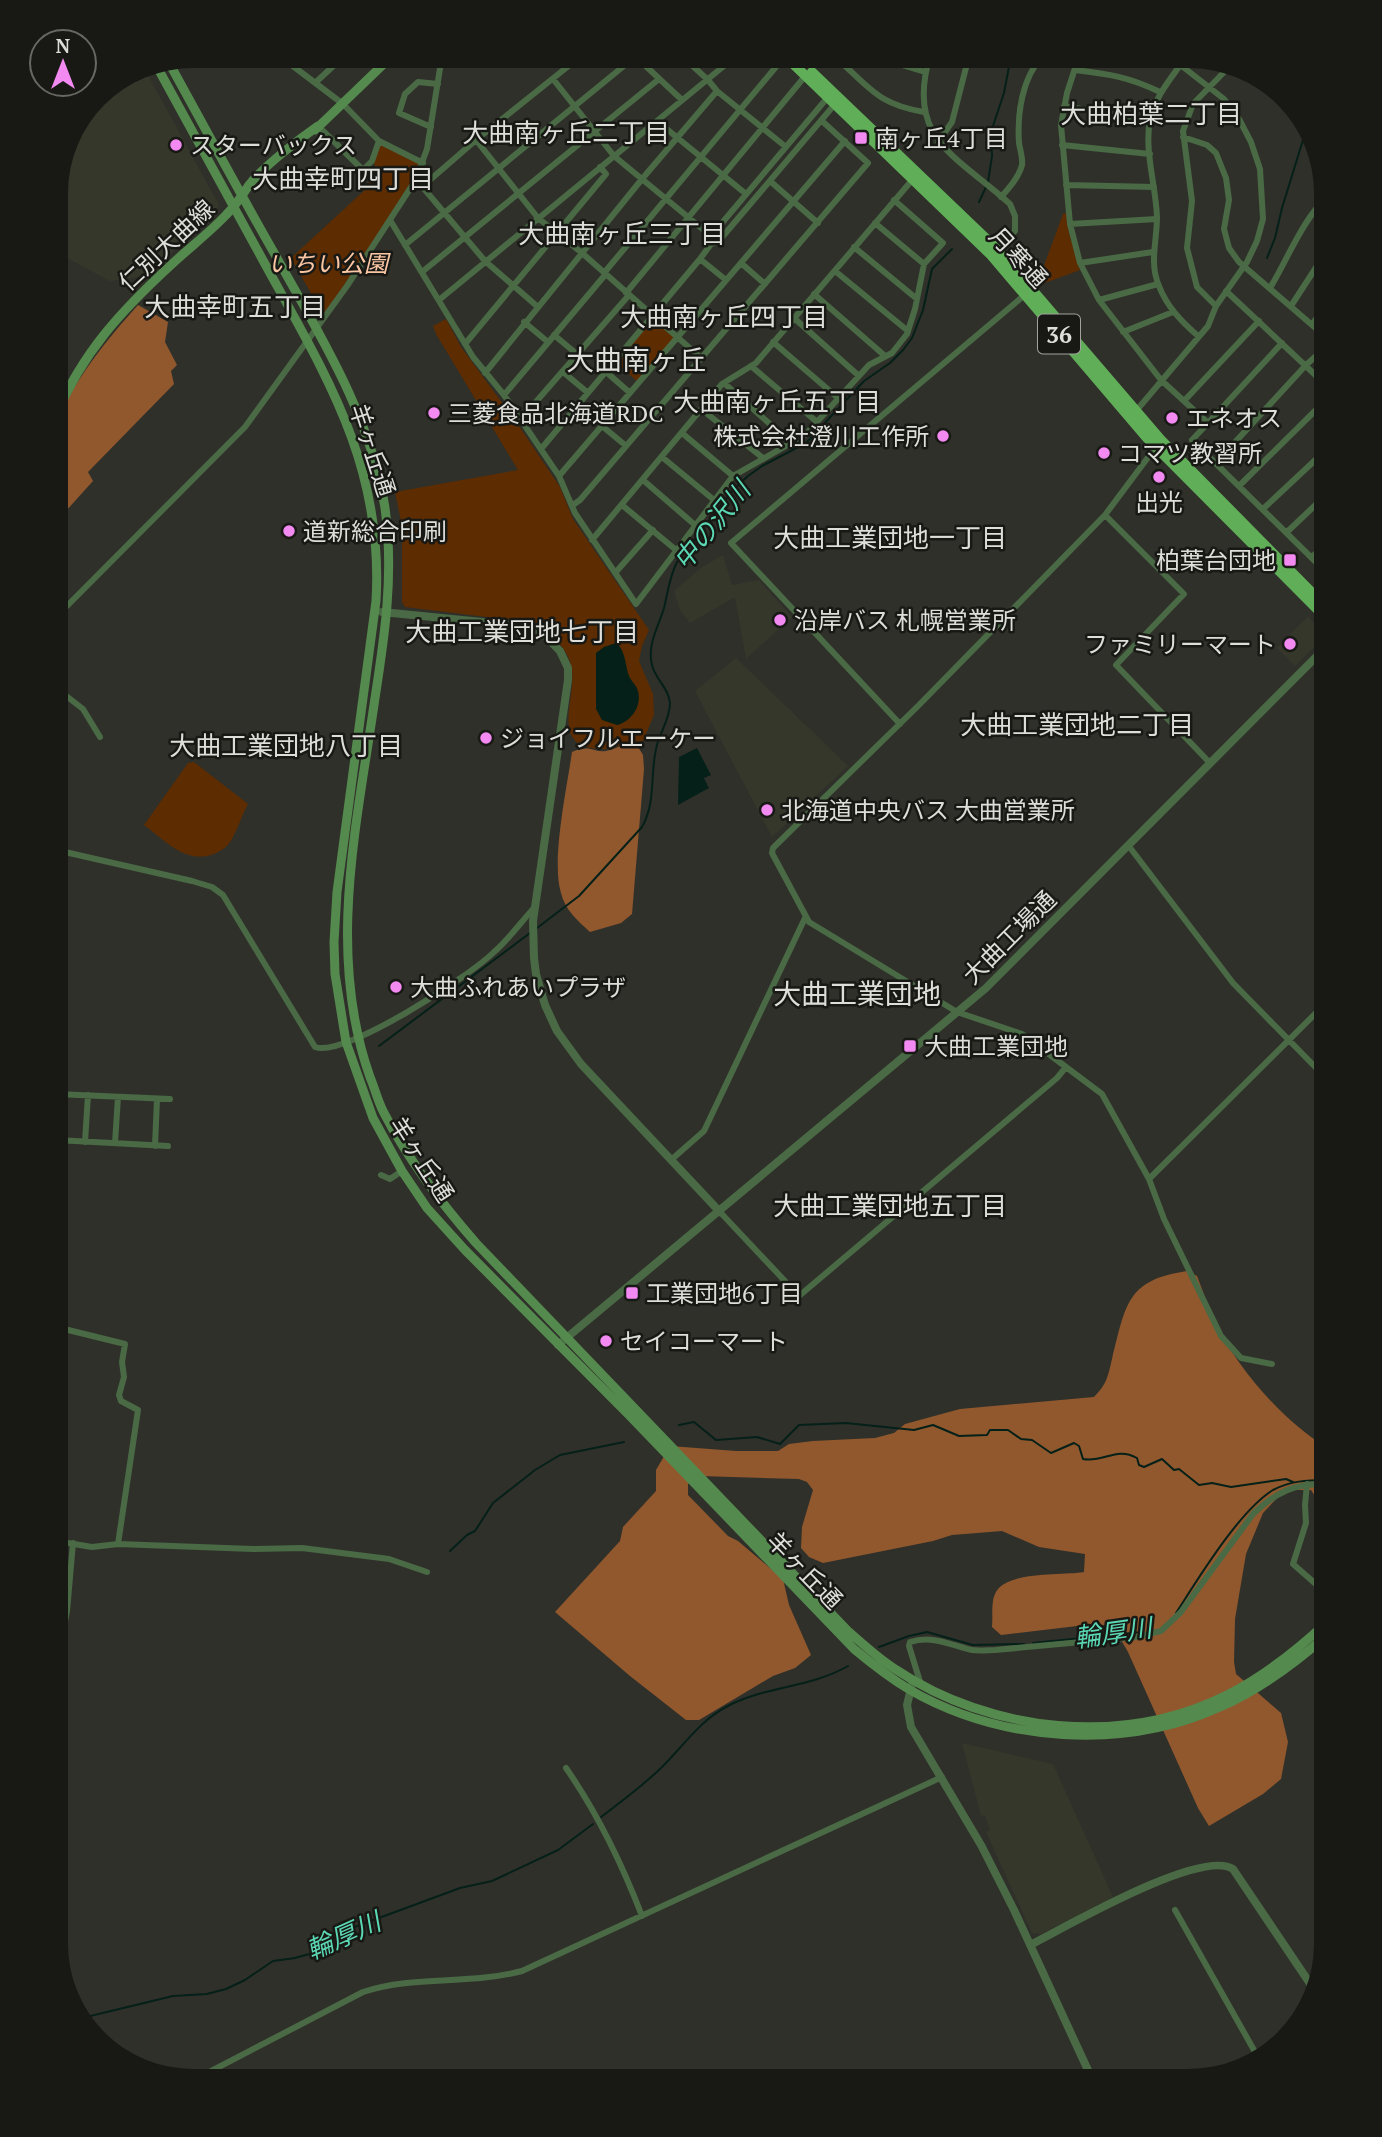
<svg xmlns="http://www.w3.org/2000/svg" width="1382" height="2137" viewBox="0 0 1382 2137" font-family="'PT Serif','Noto Sans JP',serif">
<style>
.built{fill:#35372a}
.green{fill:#5d2c00}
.forest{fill:#91582e}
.water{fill:#042018}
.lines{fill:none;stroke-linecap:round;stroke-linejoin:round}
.stream{stroke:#042018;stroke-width:2}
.minor{stroke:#496a45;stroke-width:6}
.tertiary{stroke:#496a45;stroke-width:8}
.secondary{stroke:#548a4e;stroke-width:9}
.trunk{stroke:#60ae58;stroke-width:10}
.poi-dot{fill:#f38af2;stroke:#181815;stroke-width:2.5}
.labels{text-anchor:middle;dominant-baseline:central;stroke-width:5;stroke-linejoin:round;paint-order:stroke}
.shield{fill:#181815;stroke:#a2a29e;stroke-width:2}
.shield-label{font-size:23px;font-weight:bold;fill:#ddddd9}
.poi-label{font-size:24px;fill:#ddddd9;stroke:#181815;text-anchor:start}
.street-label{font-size:24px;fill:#ddddd9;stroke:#181815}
.park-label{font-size:24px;font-style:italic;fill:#fac6a4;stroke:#181815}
.neighbourhood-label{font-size:26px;fill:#ddddd9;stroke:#181815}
.water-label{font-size:26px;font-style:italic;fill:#5bd9b5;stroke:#181815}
.quarter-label{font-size:28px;fill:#ddddd9;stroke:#181815}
</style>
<rect width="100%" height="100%" fill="#30302a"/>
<path class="built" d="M143 66 219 205 218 211 146 276 110 281 56 252V184L67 140 96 96Z
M723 555 732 585 759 580 792 617 746 659 735 597 690 623 680 610 674 591 702 567Z
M1308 616 1325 636 1295 666 1277 648Z
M736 658 848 766 772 837 695 691Z
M962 1743 1053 1764 1113 1897 1041 1934 1032 1933 986 1832 990 1830 985 1815 981 1816Z"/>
<path class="green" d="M379 141 423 163 325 318 291 258 367 188 375 165 372 161Z
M1066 213 1069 233 1080 270 1042 284 1040 281 1042 271 1063 214Z
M652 316 677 337 638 382 614 361Z
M446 319 461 347 517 423 560 487 573 519 649 630 642 646 639 661 653 694 654 715 643 741C628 741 615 749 602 749 546 748 579 697 571 665 567 648 551 633 537 625 526 619 508 619 495 618 465 614 435 611 405 607L402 602V526L395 492 518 470 436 334 433 326Z
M194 762 248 804C242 815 238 828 232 839 228 846 223 850 216 853 187 866 166 841 144 825L188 763Z"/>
<path class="forest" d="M138 305 168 322 165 342 177 365 171 371 174 384 88 472 93 481 56 522C56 494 52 456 57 430 63 391 111 335 138 305Z
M635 742 643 755 644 769 632 914 621 923 590 932C578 921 565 910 561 893 551 861 567 787 572 752 591 744 592 753 606 751 616 749 625 743 635 742Z
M1187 1271 1197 1276C1203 1291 1208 1307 1215 1322 1237 1368 1283 1421 1326 1447V1513L1311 1490H1289L1280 1495 1263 1513 1246 1554 1235 1619 1234 1662 1236 1674 1281 1713 1288 1742 1281 1779 1263 1794 1209 1826 1198 1808 1128 1652 1113 1626 1094 1624 1001 1635 992 1627C993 1617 991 1602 995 1594 1005 1570 1062 1576 1084 1572L1085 1554 1039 1547 1002 1531 952 1535 933 1541 823 1563 809 1557 801 1548 802 1527 813 1490 807 1482 799 1479 700 1476 688 1484V1495L728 1536 738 1541 783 1579 789 1605 811 1655 795 1668 773 1676 699 1720H686L630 1676 555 1612 620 1541 623 1527 656 1491V1470L670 1446 736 1451H778L789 1444 813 1441 875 1438 894 1433 905 1424 960 1409 1094 1397C1107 1384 1108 1376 1112 1359 1126 1305 1126 1280 1187 1271Z"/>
<path class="water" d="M616 643C625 650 625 662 628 673 630 681 636 684 638 691 642 707 631 721 617 725L602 720 596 709V653L604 647Z
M697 748 711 775 704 778 709 788 678 805 679 757Z"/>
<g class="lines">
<path class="stream" d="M988 182 992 156 991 132 1004 93 1011 56
M979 202 986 187
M1267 258 1275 238 1282 208 1307 127
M537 928 579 896 642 827C656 802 650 776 656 749 659 733 670 720 670 703 669 688 655 679 652 665 647 644 658 628 664 608 668 592 669 578 677 562L733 490 748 476 762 466 806 443 864 381 890 363 903 350 912 338 923 310 932 269 952 249
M379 1046 530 933
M679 1425 694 1422 716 1440 757 1437 780 1444 799 1425 846 1423 914 1430 933 1425 959 1436 987 1435 990 1430H1008L1021 1439 1032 1440 1051 1453 1074 1443 1079 1446 1083 1459C1104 1463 1116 1446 1137 1458L1139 1465 1144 1467 1162 1459 1174 1470 1179 1469 1199 1485 1212 1483 1231 1487 1286 1479 1293 1482
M450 1551 467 1535 475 1531 493 1503 535 1470 560 1455 624 1442
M1176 1613C1198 1579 1239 1511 1273 1490 1290 1481 1307 1480 1326 1480
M1033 1643 1142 1632
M879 1647 909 1636 927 1632 973 1645 1024 1644
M601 1817C622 1801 644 1785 663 1766 683 1746 701 1720 726 1707 764 1686 810 1688 848 1666
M82 2018 173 1996 207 1994 226 1989 245 1980 273 1961 295 1958 313 1953 341 1932 460 1888 492 1881 558 1850 593 1824"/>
<path class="minor" d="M289 56 285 60 343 104 379 141 423 163
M557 56 568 66
M635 56 682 100
M682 56 708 80 717 91 786 147
M846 56 841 62C871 90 881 105 924 112
M889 56 902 65 925 72
M930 56C905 139 957 156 1010 204L1015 216V231L997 250
M1079 56 1067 93 1061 125 1070 224 1080 263 1099 300 1161 380 1208 423 1192 440 1326 572
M1181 64C1168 82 1155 98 1150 120 1144 151 1156 186 1157 217 1157 241 1149 263 1159 286 1167 307 1182 322 1198 336
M1075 70C1109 74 1129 77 1160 92
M553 79 614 156 711 236
M315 83 344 56
M1064 106 1150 121
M657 121 746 194
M318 126 363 170 372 161 379 141
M431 127 399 113 405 94 418 82 438 84
M1183 137 1207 145 1216 153 1226 178 1229 200 1224 229 1229 248 1239 262 1326 337
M476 140 538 218 582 253 701 358
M938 142 952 122 969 56
M1062 145 1150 154
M770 181 818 223
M420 184 485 261 538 307
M1066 185 1154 187
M423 186 476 140 581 56
M1001 197C1009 188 1019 177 1022 165 1023 158 1020 150 1019 143 1017 114 1022 77 1043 56
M390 220 473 357 504 395 559 476 575 513 636 604 733 476 805 435 869 365 892 353 907 334 915 309 924 264 943 243 894 200
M875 223 924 264
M1070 224 1157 219
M711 244 718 242 835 104
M405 245 636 56
M854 247 917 299
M700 259 726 280
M741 263 765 284
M1080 263 1153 252
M835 271 908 331
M422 272 659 79
M604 273 785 56
M1270 288C1285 264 1305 215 1326 199
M1226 291 1326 385
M626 293 806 75
M814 294 885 356
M439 300 736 56
M1099 300 1158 284
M1216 306 1197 287 1187 248 1192 201 1183 131 1193 104 1229 67
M1291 306 1326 252
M794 318 859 376
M524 322 548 342
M1312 325 1326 304
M1123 332 1173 312
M554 335 578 355
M773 342 838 398
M465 344 606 174 600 167
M751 366 817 422
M605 371 629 392
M563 372 587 392
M485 373 642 179 717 91
M724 383 790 442
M504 395 605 275
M1184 401 1259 321
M701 409 763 458
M1136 411 1208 326 1216 306 1247 262 1257 241 1263 219 1260 169 1251 142 1239 119 1224 99 1169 56
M521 419 629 295
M1208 423 1282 343
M602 426 625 445
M682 433 733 476
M1158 444 1105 515 919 705 773 848 772 853 809 922 957 1012 1022 1034 1102 1094 1149 1179 1164 1219 1221 1336 1241 1358 1272 1364
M541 449 700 259 711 244V236L828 97
M662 457 714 500
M1216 463 1306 365 1326 347
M559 476 845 141
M643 480 695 525
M1239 486 1326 400
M573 505 580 500 868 163 822 121
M622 505 676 550
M1263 509 1326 450
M1105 515 1184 594 1116 665 1210 763
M1287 532 1326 495
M592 540 722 384 756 363 913 179
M1312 557 1326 544
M615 573 653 530
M1314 600 1326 590
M56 617 245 427 347 286 415 181 427 149 442 56
M56 688 83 709 100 737
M900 724 731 543 1027 293
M1128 845 1233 983 1326 1078
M56 850 192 881 212 887 223 895 315 1047C344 1058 470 976 494 952 509 939 521 922 534 908
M56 1094 170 1099
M56 1140 168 1146
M57 1140 59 1094
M85 1142 88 1095
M115 1143 118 1097
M155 1146 157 1099
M671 1160 704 1131 805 918
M381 1175 390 1179 402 1171
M1149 1179 1326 1003
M720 1212 799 1296 1057 1078 1066 1067
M56 1327 125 1344 122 1362 124 1377 119 1395 121 1401 138 1410 118 1544
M1307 1484 1305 1505 1306 1523 1293 1564 1326 1593
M56 1541 92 1547 118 1544 253 1549 302 1548 389 1559 427 1572
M56 1670 67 1611 73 1543
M921 1685 909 1646 910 1642C933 1635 951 1645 972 1650 980 1651 988 1650 995 1650L1136 1637 1161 1631 1181 1612 1253 1514C1276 1492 1295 1483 1326 1484
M566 1768C598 1814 622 1864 642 1916
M1175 1910 1259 2059
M192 2081 363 1992C414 1975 470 1985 522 1971L942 1777"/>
<path class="tertiary" d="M382 612 513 625 528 628 544 635 560 651 568 668V680L533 921 534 958 536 974 545 1005 557 1031 581 1064 720 1212
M558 1345 986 988 1326 647
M913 1680 907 1705 911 1727 981 1845 1014 1910 1093 2081
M1030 1945C1064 1928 1201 1848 1233 1869L1313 1988"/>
<path class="secondary" d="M168 61C203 124 237 188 273 251 318 332 371 415 385 508 394 573 385 634 375 698 357 824 326 953 370 1077 375 1089 378 1102 384 1113 409 1161 440 1202 476 1243L849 1632C864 1645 879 1659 895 1669 991 1733 1123 1747 1227 1695 1264 1676 1296 1651 1326 1623
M155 63C192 130 229 197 265 264 327 377 384 467 376 601L337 892 334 942 335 974 346 1042 373 1118 402 1171 427 1208 465 1250 629 1415 854 1649C872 1664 890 1678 910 1690 1001 1742 1124 1751 1220 1707 1259 1690 1294 1664 1326 1636
M315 130 392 56
M56 416C81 354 122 310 171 265 189 248 209 233 226 215 235 206 242 196 249 185 264 166 298 140 318 126"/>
<path class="trunk" d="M785 56 991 255 1147 438 1326 618
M812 72 998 250 1161 440 1326 607"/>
</g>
<g class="poi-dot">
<rect x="854" y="131" width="14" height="14" rx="3.5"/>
<circle cx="176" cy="145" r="7"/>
<circle cx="434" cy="413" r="7"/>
<circle cx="1172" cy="418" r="7"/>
<circle cx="943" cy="436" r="7"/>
<circle cx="1104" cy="453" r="7"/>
<circle cx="1159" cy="477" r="7"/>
<circle cx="289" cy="531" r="7"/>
<rect x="1283" y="553" width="14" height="14" rx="3.5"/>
<circle cx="780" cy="620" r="7"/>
<circle cx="1290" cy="644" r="7"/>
<circle cx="486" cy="738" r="7"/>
<circle cx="767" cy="810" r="7"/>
<circle cx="396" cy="987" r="7"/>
<rect x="903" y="1039" width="14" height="14" rx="3.5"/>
<rect x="625" y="1286" width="14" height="14" rx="3.5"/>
<circle cx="606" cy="1341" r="7"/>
</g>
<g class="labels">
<rect class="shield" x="1038" y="314.5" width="42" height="39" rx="5"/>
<g class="shield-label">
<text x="1059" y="334">36</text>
</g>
<g class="poi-label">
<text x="875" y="138">南ヶ丘4丁目</text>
<text x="190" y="145">スターバックス</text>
<text x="448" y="413">三菱食品北海道RDC</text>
<text x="1186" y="418">エネオス</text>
<text x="929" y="436" text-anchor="end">株式会社澄川工作所</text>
<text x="1118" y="453">コマツ教習所</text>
<text x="1159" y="502" text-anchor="middle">出光</text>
<text x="303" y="531">道新総合印刷</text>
<text x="1276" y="560" text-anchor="end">柏葉台団地</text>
<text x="794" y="620">沿岸バス 札幌営業所</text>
<text x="1276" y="644" text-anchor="end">ファミリーマート</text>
<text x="500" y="738">ジョイフルエーケー</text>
<text x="781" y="810">北海道中央バス 大曲営業所</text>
<text x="410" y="987">大曲ふれあいプラザ</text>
<text x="924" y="1046">大曲工業団地</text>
<text x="646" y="1293">工業団地6丁目</text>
<text x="620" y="1341">セイコーマート</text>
</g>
<g class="street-label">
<text transform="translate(166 245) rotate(-43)">仁別大曲線</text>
<text transform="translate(1019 257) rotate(47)">月寒通</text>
<text transform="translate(373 450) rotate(72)">羊ヶ丘通</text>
<text transform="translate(1009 937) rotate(-45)">大曲工場通</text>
<text transform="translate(422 1159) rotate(57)">羊ヶ丘通</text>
<text transform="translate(805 1570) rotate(46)">羊ヶ丘通</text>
</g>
<g class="park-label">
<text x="328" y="263">いちい公園</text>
</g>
<g class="neighbourhood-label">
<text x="1151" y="113">大曲柏葉二丁目</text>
<text x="566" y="132">大曲南ヶ丘二丁目</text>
<text x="343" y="178">大曲幸町四丁目</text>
<text x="622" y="233">大曲南ヶ丘三丁目</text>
<text x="235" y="306">大曲幸町五丁目</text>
<text x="724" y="316">大曲南ヶ丘四丁目</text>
<text x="777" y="401">大曲南ヶ丘五丁目</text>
<text x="890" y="537">大曲工業団地一丁目</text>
<text x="522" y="631">大曲工業団地七丁目</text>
<text x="1077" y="724">大曲工業団地二丁目</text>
<text x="286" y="745">大曲工業団地八丁目</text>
<text x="890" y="1205">大曲工業団地五丁目</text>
</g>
<g class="water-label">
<text transform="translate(711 525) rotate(-51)">中の沢川</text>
<text transform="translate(1113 1632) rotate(-8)">輪厚川</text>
<text transform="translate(343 1935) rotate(-24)">輪厚川</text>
</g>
<g class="quarter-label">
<text x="636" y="359">大曲南ヶ丘</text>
<text x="857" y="993">大曲工業団地</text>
</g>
</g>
<path d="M0 0H1382V2137H0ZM193 68H1189A125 125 0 0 1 1314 193V1944A125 125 0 0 1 1189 2069H193A125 125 0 0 1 68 1944V193A125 125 0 0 1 193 68Z" fill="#181815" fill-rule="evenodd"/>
<g transform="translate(63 63)"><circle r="33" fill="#181815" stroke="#676763" stroke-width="2"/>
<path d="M0-5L12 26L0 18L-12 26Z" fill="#f38af2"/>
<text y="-10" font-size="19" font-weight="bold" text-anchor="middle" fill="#ddddd9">N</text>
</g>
</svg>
